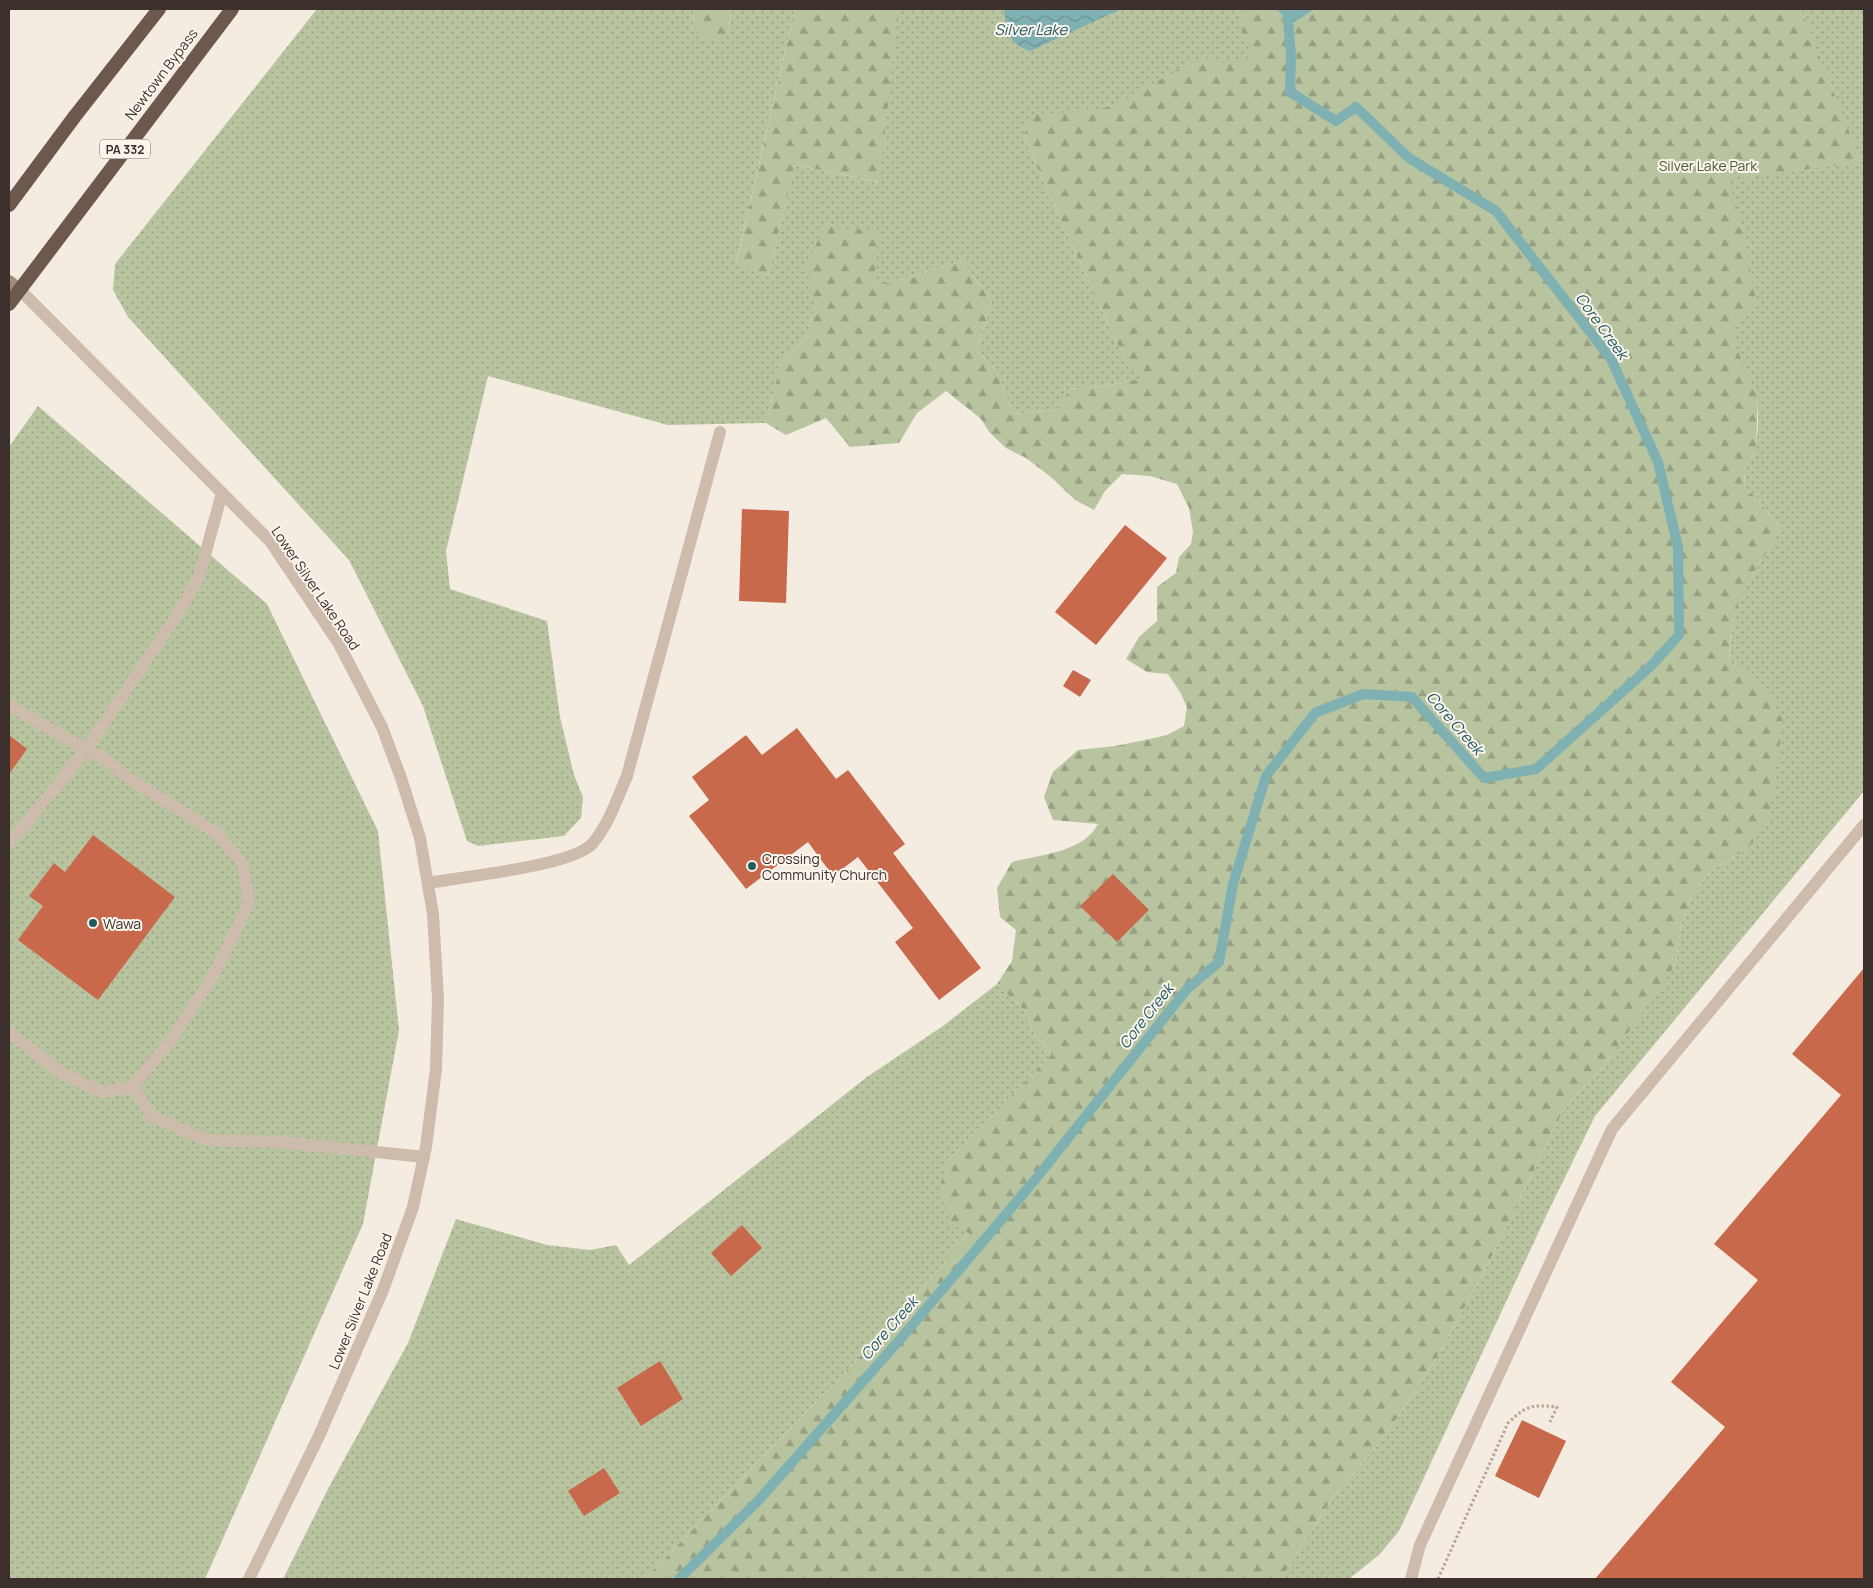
<svg xmlns="http://www.w3.org/2000/svg" width="1873" height="1588" viewBox="0 0 1873 1588" font-family="Manrope,sans-serif">
<style>
.green{fill:url(#green-dots)}
.forest{fill:url(#forest-firs)}
.water{fill:url(#water-waves)}
.lines{fill:none;stroke-linecap:round;stroke-linejoin:round}
.stream{stroke:#7fb0b2;stroke-width:10}
.building{fill:#c8694b}
.path{stroke:#b9a596;stroke-width:3;stroke-dasharray:2.5 2.5;stroke-linecap:butt}
.service{stroke:#cdbbac;stroke-width:12}
.minor{stroke:#cdbbac;stroke-width:12}
.secondary{stroke:#a18a7d;stroke-width:12}
.trunk{stroke:#6c584f;stroke-width:14}
.poi-dot{fill:#1f5a5e;stroke:#fbf5ee;stroke-width:2}
.labels{text-anchor:middle;dominant-baseline:central;stroke-width:4;stroke-linejoin:round;paint-order:stroke}
.shield{fill:#fbf5ee;stroke:#756b66;stroke-width:1}
.shield-label{font-size:12px;font-weight:bold;fill:#3b302b}
.street-label{font-size:14px;fill:#3b302b;stroke:#fbf5ee}
.park-label{font-size:14px;fill:#4a5a2e;stroke:#fbf5ee}
.poi-label{font-size:14px;fill:#3b302b;stroke:#fbf5ee;text-anchor:start}
.water-label{font-size:15px;font-style:italic;fill:#1f5a5e;stroke:#fbf5ee}
</style>
<defs>
<pattern id="green-dots" width="8" height="8" patternUnits="userSpaceOnUse" patternTransform="scale(1.25)"><rect width="8" height="8" fill="#b8c4a0"/><path d="M2 2h.1M6 6h.1" fill="none" stroke="#97a083" stroke-width="1.8" stroke-linecap="round"/></pattern>
<pattern id="forest-firs" width="22" height="20" patternUnits="userSpaceOnUse" patternTransform="scale(1.25)"><rect width="22" height="20" fill="#b8c4a0"/><path d="M5 1l3.5 6h-7zM16 11l3.5 6h-7z" fill="#97a083"/></pattern>
<pattern id="water-waves" width="16" height="10" patternUnits="userSpaceOnUse" patternTransform="scale(1.25)"><rect width="16" height="10" fill="#7fb0b2"/><path d="M0 5q4-4 8 0t8 0" fill="none" stroke="#699091"/></pattern>
</defs>
<rect width="100%" height="100%" fill="#f4ebe1"/>
<path class="green" d="M317 9H693L694 27 728 32 732 9H795L736 263 768 276 795 165 878 182 865 9H1864V791L1595 1116 1548 1212 1399 1531 1379 1555 1349 1579H1281L1333 1497 1371 1453 1404 1408 1434 1362 1484 1272 1564 1109 1605 1064 1676 962 1681 925 1692 894 1713 869 1747 849 1744 671 1729 662C1730 644 1731 625 1736 608 1746 579 1767 556 1780 529L1757 498 1744 488 1745 469 1756 447 1758 425V398L1749 378 1024 135 1047 189 1120 349 1141 379 1103 386 1070 389 1058 410 1014 414 995 370 977 350 992 301 962 261 891 283 874 281 815 306 806 338 781 362 766 423 668 425 488 376 446 551 450 589 547 621 560 717 574 775 583 797 581 818 564 836 478 846 467 841 423 706 349 560 128 317 113 290 115 264Z
M38 406 267 604 378 831 399 1030 363 1224 205 1579H9V447Z
M997 984 1025 1011 1036 1037 1052 1054 948 1160 969 1233 901 1314 645 1579H283L329 1487 408 1343 456 1219 547 1245 590 1250 616 1245 629 1265 867 1077 943 1026Z"/>
<path class="forest" d="M693 9H732L728 32 716 41 700 38 694 27Z
M795 9H899L879 182 795 165 768 276 736 264Z
M1244 9H1276L1292 23 1315 9H1801L1861 162 1729 180 1745 239 1756 302 1731 335 1758 398 1756 447 1745 469 1744 488 1757 498 1780 529C1767 556 1746 579 1737 608 1730 625 1730 644 1729 662L1744 671 1767 690 1783 721 1769 820 1747 849 1713 869 1692 894 1681 925 1676 962 1661 987 1605 1064 1564 1109 1484 1272 1434 1362 1404 1408 1371 1453 1333 1497 1281 1579H645L901 1314 969 1233 951 1223 938 1192 948 1160 1052 1054 1036 1037 1025 1011 997 984 1012 961 1016 930 1000 917 997 888 1012 862C1040 855 1084 852 1098 824L1053 820 1044 797 1053 772 1078 750 1115 746 1150 739 1167 735 1184 726 1187 707 1180 692 1168 674 1147 672 1126 659 1139 637 1157 621V587L1176 573 1179 557 1191 544 1193 532 1189 508 1177 484 1150 476 1122 474 1105 491 1094 510 1075 500 1051 477 1026 458 1006 448 990 433 981 419 946 391 917 413 899 443 850 447 826 418 786 435 766 423 781 362 806 338 815 306 806 266 825 226 879 231 874 281 891 283 962 261 992 301 977 350 995 370 1014 414 1057 410 1070 389 1103 386 1140 379 1120 349 1047 189 1024 135 1033 114 1095 111 1116 104 1194 61 1245 62 1249 49 1238 19Z"/>
<path class="water" d="M1004 9H1121L1030 51C1006 41 1007 33 1004 9Z
M1276 9H1315L1292 23Z"/>
<g class="lines">
<path class="stream" d="M679 1579 757 1502 903 1336 1034 1181 1187 989 1219 962 1233 884 1266 776 1315 713 1363 694 1412 697 1484 778 1536 769 1652 665 1679 635 1678 547 1658 462 1611 359 1496 211 1409 158 1356 107 1336 121 1290 92 1291 55 1287 9"/>
</g>
<path class="building" d="M742 509 789 511 786 603 739 601Z
M1125 525 1167 558 1096 645 1055 612Z
M1073 670 1091 680 1080 697 1063 686Z
M797 728 836 779 848 770 905 844 893 853 981 968 939 1000 895 942 913 928 858 857 833 876 808 842 746 889 689 816 709 800 692 777 746 735 762 755Z
M9 735 27 749 9 774Z
M93 835 175 897 98 1000 18 940 43 906 29 896 54 863 65 872Z
M1113 874 1149 910 1117 942 1080 906Z
M1864 968V1579H1595L1725 1427 1671 1382 1758 1280 1714 1244 1841 1095 1792 1054Z
M742 1225 762 1248 731 1276 711 1253Z
M660 1361 683 1399 641 1426 617 1388Z
M1522 1420 1566 1441 1539 1498 1495 1476Z
M604 1468 620 1493 584 1516 568 1491Z"/>
<g class="lines">
<path class="path" d="M1438 1579 1508 1423C1526 1406 1531 1404 1557 1407L1550 1422"/>
<path class="service" d="M9 705 86 750 104 758 128 778 218 834 243 864 249 903 233 936 211 980 170 1041 132 1087 101 1092 58 1071 9 1032
M9 844 86 750 179 612 199 577 222 493
M428 883C460 877 572 866 592 844 608 826 617 799 627 776L720 432
M132 1087 153 1117 207 1140 280 1142 424 1157
M1411 1579 1420 1545 1612 1129 1864 825"/>
<path class="minor" d="M19 289 270 541 339 644 382 727 401 778 420 838 433 914 438 999 436 1069 426 1147 413 1207 383 1290 318 1438 249 1579"/>
<path class="secondary" d="M9 281 19 289"/>
<path class="trunk" d="M9 205 75 116 159 9
M9 304 232 9"/>
</g>
<g class="poi-dot">
<circle cx="752" cy="866" r="5"/>
<circle cx="93" cy="923" r="5"/>
</g>
<g class="labels">
<rect class="shield" x="100" y="139.5" width="50" height="19" rx="4"/>
<g class="shield-label">
<text x="125" y="149">PA 332</text>
</g>
<g class="street-label">
<text transform="translate(161 74) rotate(-53)">Newtown Bypass</text>
<text transform="translate(316 588) rotate(56)">Lower Silver Lake Road</text>
<text transform="translate(360 1301) rotate(-68)">Lower Silver Lake Road</text>
</g>
<g class="park-label">
<text x="1708" y="165">Silver Lake Park</text>
</g>
<g class="poi-label">
<text x="762" y="858">Crossing<tspan x="762" dy="16">Community Church</tspan></text>
<text x="103" y="923">Wawa</text>
</g>
<g class="water-label">
<text x="1031" y="29">Silver Lake</text>
<text transform="translate(1602 326) rotate(54)">Core Creek</text>
<text transform="translate(1455 723) rotate(49)">Core Creek</text>
<text transform="translate(1146 1016) rotate(-52)">Core Creek</text>
<text transform="translate(889 1328) rotate(-49)">Core Creek</text>
</g>
</g>
<rect width="1873" height="1588" fill="none" stroke="#3b302b" stroke-width="20"/>
</svg>
